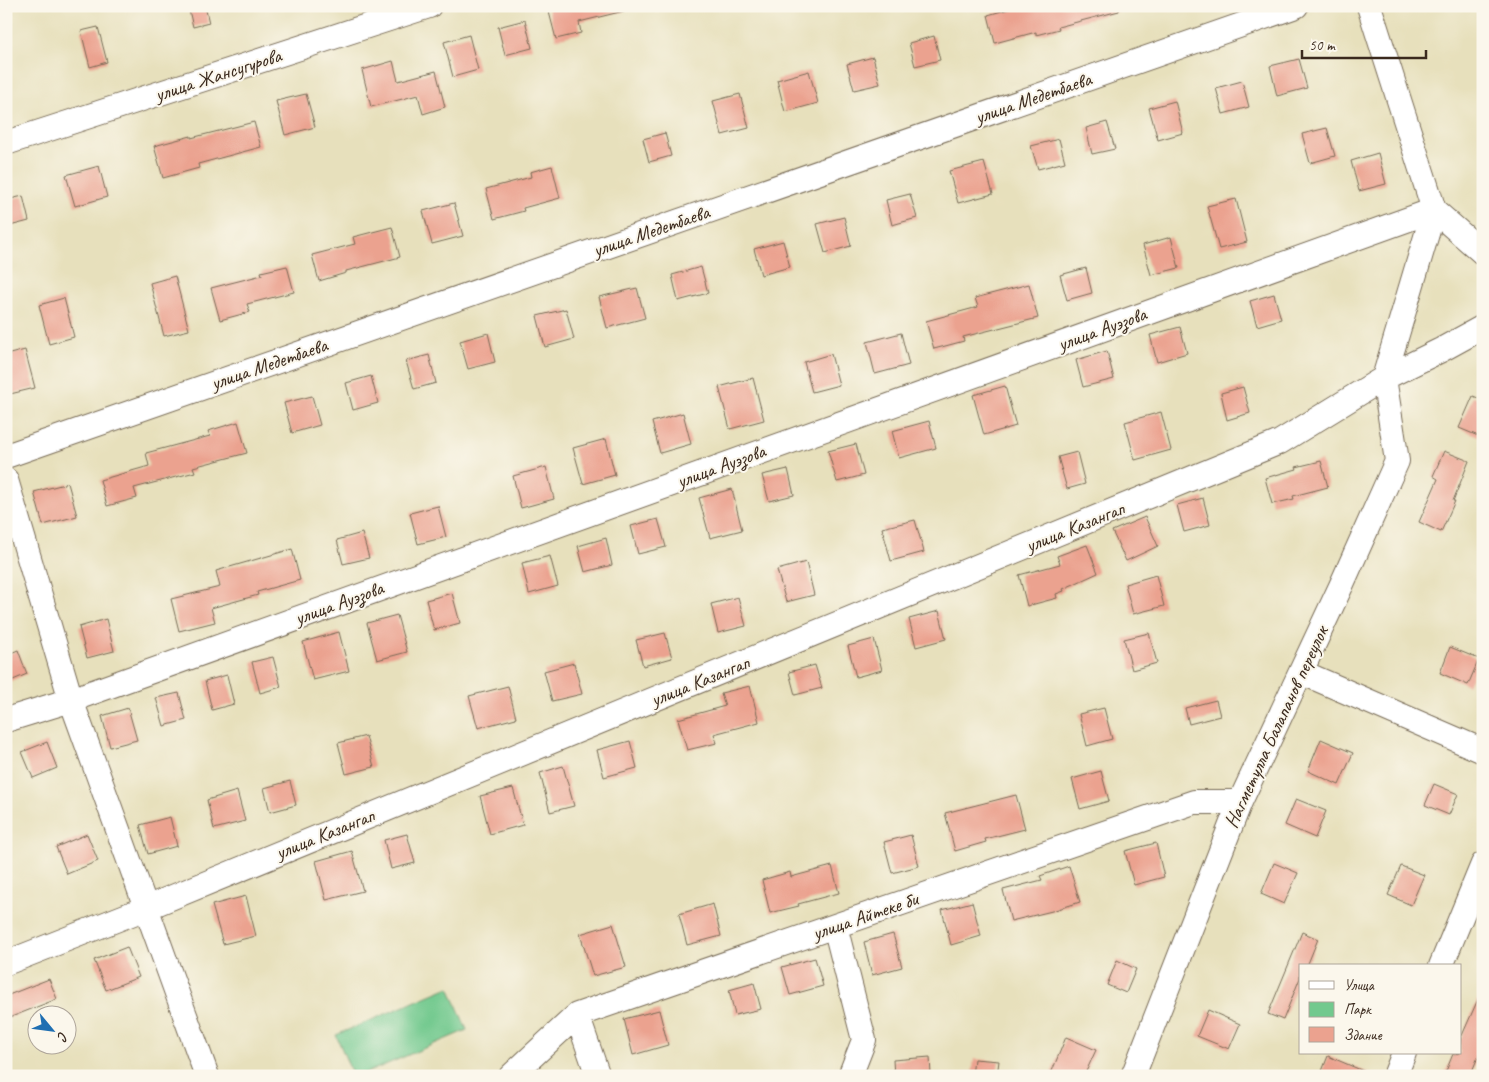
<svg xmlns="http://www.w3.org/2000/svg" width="1489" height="1082" viewBox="0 0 1489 1082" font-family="Caveat,sans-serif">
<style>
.green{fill:#72c98e;stroke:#567a56}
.building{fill:#eba28f}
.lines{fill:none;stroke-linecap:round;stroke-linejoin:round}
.minor-casing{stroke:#776a55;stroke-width:26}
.minor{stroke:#fff;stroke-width:24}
.labels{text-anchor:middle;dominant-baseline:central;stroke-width:4;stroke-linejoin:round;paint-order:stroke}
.street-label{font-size:20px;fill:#3b2a1e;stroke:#fbf7ec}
</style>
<rect width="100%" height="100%" fill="#fbf7ec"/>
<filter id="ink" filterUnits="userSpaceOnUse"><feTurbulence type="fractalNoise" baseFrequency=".02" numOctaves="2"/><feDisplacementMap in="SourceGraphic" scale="10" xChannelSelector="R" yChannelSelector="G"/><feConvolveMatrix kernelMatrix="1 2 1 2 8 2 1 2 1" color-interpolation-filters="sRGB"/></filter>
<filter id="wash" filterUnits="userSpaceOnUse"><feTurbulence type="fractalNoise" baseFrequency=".0096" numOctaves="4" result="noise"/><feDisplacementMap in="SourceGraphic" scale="20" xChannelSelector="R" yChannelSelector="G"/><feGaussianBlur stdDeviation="1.12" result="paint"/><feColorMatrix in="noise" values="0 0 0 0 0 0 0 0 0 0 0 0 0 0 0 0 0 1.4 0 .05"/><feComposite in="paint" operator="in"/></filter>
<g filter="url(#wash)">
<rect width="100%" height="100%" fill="#e7e0bc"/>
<path class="green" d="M449 987 467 1030 359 1076H353L336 1035Z"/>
<g id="blocks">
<path class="building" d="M188 6H205L209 23 193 27Z
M556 6H623L624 11 579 22 581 33 556 39 548 8Z
M1019 6H1119V11L1058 27 1059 29 1036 35V32L995 43 988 15Z
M525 20 532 48 505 55 498 27Z
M98 27 107 62 90 67 81 31Z
M469 35 478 70 453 77 444 42Z
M934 36 940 60 915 66 909 43Z
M873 57 880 84 854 90 847 64Z
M1299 59 1307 88 1277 96 1270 66Z
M393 61 398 81 436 71 445 107 423 114 418 95 371 107 362 70Z
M809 71 818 103 785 112 777 80Z
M1242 81 1249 107 1223 114 1216 88Z
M306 94 315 127 285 135 276 101Z
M740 94 749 128 722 135 713 101Z
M1175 101 1183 133 1158 140 1149 108Z
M254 122 261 147 198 164 199 168 163 178 154 146 191 136V138Z
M1107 122 1115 149 1092 154 1086 128Z
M1327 128 1335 156 1310 163 1302 134Z
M665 133 671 156 649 162 643 139Z
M1059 139 1065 162 1038 169 1031 146Z
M1378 153 1386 184 1359 191 1351 161Z
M984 162 993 194 958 203 949 171Z
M99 166 107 197 75 206 66 175Z
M552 166 560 198 523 208 524 211 494 219 486 189 531 177 530 172Z
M910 194 917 218 892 225 886 200Z
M23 196 29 221 6 227V200Z
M1236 199 1247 242 1219 249 1207 206Z
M454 203 463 236 432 244 423 211Z
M844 217 851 246 825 253 817 224Z
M392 227 400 257 346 271V273L319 281 312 255 355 244 353 237Z
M1171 237 1179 268 1151 275 1143 245Z
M783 241 790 267 761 275 754 249Z
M287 266 294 292 247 304 250 312 220 320 211 288 262 275 261 272Z
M701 267 708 293 678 301 672 275Z
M1086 268 1092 293 1067 300 1060 275Z
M175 276 189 330 164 336 150 283Z
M1029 284 1038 318 963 337 964 341 934 349 926 321 978 307 975 298Z
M637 288 645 318 607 328 599 297Z
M1274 294 1281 319 1257 326 1250 301Z
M64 298 74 337 49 344 39 305Z
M566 309 574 339 545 347 537 316Z
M1180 327 1187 353 1157 362 1150 335Z
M488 333 495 362 468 369 460 341Z
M901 333 909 365 875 374 867 342Z
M25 350 35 388 6 395V355Z
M1107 351 1114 379 1083 387 1076 360Z
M831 354 839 385 812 392 804 362Z
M429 355 436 383 414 389 406 361Z
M371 376 378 403 353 410 346 383Z
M753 378 764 420 730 429 719 387Z
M1005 386 1016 426 984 435 973 395Z
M1243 387 1250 413 1227 420 1221 393Z
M312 396 320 425 292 433 284 403Z
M1473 396 1483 400V438L1459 428Z
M1161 412 1171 450 1135 460 1125 422Z
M683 413 691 444 660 453 652 422Z
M929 421 936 448 899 458 892 431Z
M238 422 247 453 193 467 195 472 134 488 137 498 107 506 100 480 149 466 146 453 210 436 208 431Z
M606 439 615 475 583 484 573 448Z
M856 444 864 475 837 482 828 451Z
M1444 451 1469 461 1453 501H1455L1441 532 1419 522 1438 479 1433 476Z
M1077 452 1085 484 1067 489 1058 457Z
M1321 461 1328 487 1293 496 1294 499 1272 504 1265 478 1297 469 1296 467Z
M546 467 554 499 521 508 513 476Z
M788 469 794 495 769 501 762 475Z
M68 483 77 516 43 525 34 492Z
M732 489 742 530 710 538 699 498Z
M1203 498 1210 525 1184 532 1177 505Z
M438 506 446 537 418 544 410 513Z
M1145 517 1158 546 1126 561 1112 531Z
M658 519 666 547 638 554 631 526Z
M915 520 924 552 891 561 882 528Z
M362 533 369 558 343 564 337 540Z
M606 538 612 565 585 572 578 546Z
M1087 545 1098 573 1063 589 1064 591 1056 594 1057 598 1027 606 1019 575 1060 564 1057 556Z
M292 549 300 580 257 592 258 595 211 608 215 622 179 631 171 599 220 587 216 571Z
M550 556 558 586 529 594 522 563Z
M806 562 814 595 786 602 777 570Z
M1156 575 1164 606 1133 614 1125 584Z
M452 593 460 623 434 630 426 600Z
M738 597 746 626 718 633 711 604Z
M939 611 946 639 916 647 909 619Z
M397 615 407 652 377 660 367 623Z
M106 619 114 651 87 658 79 627Z
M339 632 349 671 313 680 303 642Z
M665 633 672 658 643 666 636 640Z
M1149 633 1157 663 1132 670 1124 639Z
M874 639 882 670 856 677 848 646Z
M1450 647 1479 659 1468 685 1440 673Z
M18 650 27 674 6 683V655Z
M273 657 281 687 260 693 252 662Z
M574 663 582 694 552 701 544 671Z
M815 665 822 688 795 695 789 672Z
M227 675 234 704 212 710 205 681Z
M508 686 516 718 478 728 469 696Z
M750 686 759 722 714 734 717 743 687 750 678 719 725 706 721 693Z
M179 693 186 720 164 726 156 698Z
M1216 700 1220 716 1189 724 1185 708Z
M128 708 137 740 110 747 102 716Z
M1104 708 1112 739 1087 746 1079 714Z
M366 736 374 767 346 774 338 743Z
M1321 739 1353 753 1339 785 1308 771Z
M630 741 637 768 604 777 597 750Z
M47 742 57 768 33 778 22 752Z
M563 766 574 806 550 812 540 773Z
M1101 771 1109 801 1080 809 1072 779Z
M290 781 296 805 270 812 264 788Z
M1434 784 1458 794 1449 815 1425 805Z
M513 788 523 825 490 834 480 796Z
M237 791 245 821 214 829 207 800Z
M1016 795 1025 829 985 839 986 842 955 851 945 813Z
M1296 799 1326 811 1315 838 1285 825Z
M170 817 177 846 148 854 140 825Z
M87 834 98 861 67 874 56 847Z
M407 834 415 863 391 869 384 840Z
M911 835 919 866 892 873 884 842Z
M1156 843 1164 877 1134 885 1125 851Z
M352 851 363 891 326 900 316 861Z
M1274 863 1298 873 1284 904 1261 894Z
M832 866 839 893 798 904 799 906 770 913 762 880 790 872 791 877Z
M1069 866 1080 902 1052 911 1011 921 1003 890 1042 880 1040 876Z
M1401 866 1424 875 1411 905 1388 895Z
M246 896 256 936 223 944 212 905Z
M972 902 981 936 951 945 942 910Z
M713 904 721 936 687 945 679 914Z
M613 924 626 967 593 976 580 934Z
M1302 932 1318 939 1307 966H1300V978L1283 1020 1268 1014Z
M893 934 902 967 872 975 864 942Z
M127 947 139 977 106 990 94 960Z
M815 958 823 986 790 995 782 967Z
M1117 960 1136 969 1126 993 1107 985Z
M49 979 57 999 6 1019V996Z
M754 983 761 1009 735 1015 729 990Z
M1483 988V1045L1470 1076H1444L1453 1054 1460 1053V1040Z
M659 1010 668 1045 633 1055 624 1019Z
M1208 1010 1240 1024 1229 1049 1197 1036Z
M1066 1037 1096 1050 1084 1076H1050Z
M1328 1056 1375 1076H1320Z
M930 1057 931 1076H894L893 1060Z
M974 1059 999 1061 997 1076H972Z"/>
</g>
</g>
<g filter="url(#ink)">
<use href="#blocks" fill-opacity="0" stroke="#776a55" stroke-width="1"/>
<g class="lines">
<defs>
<path id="minor" d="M1369 6 1434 210 1483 253
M6 143 429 6
M6 456 1296 6
M6 480 71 700 207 1076
M1301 672 1483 751
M6 720 71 700 1434 210
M835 926 864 1040 850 1076
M6 963 146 908 1280 442 1384 378 1441 350 1483 327
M1441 966 1483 864
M577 1015 598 1076
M511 1076 577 1015 1194 802H1240
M1133 1076 1240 802 1341 586 1397 461 1384 378 1434 210
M1395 1076 1404 1053"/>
</defs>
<use href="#minor" class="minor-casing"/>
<use href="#minor" class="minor"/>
</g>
</g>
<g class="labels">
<g class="street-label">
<text transform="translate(218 75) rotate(-18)">улица Жансугурова</text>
<text transform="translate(1033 98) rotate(-19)">улица Медетбаева</text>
<text transform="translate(651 231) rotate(-19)">улица Медетбаева</text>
<text transform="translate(1102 329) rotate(-20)">улица Ауэзова</text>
<text transform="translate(269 364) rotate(-19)">улица Медетбаева</text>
<text transform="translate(721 466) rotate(-20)">улица Ауэзова</text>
<text transform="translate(1075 527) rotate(-22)">улица Казангап</text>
<text transform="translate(339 603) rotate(-20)">улица Ауэзова</text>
<text transform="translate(700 681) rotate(-22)">улица Казангап</text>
<text transform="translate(1276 727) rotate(-65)">Нагметулла Балапанов переулок</text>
<text transform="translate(325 834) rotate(-22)">улица Казангап</text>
<text transform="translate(865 916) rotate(-19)">улица Айтеке би</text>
</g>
</g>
<rect width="1489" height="1082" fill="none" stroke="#fbf7ec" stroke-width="25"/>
<rect x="1299" y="964" width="162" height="90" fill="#fbf7ec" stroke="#aea59a"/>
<rect x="1309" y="981" width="25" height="8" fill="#ffffff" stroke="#aea59a"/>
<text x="1344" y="990" font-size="15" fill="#3b2a1e">Улица</text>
<rect x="1309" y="1002" width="25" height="15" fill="#72c98e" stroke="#aea59a"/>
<text x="1344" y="1014" font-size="15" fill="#3b2a1e">Парк</text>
<rect x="1309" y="1027" width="25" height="15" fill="#eba28f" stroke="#aea59a"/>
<text x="1344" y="1040" font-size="15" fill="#3b2a1e">Здание</text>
<g transform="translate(52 1030) rotate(119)"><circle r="24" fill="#fbf7ec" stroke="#aea59a"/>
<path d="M0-4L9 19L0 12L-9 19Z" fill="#1f6fb2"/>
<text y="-8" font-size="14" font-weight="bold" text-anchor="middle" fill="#3b2a1e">С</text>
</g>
<path d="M1302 50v8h124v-8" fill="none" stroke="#3b2a1e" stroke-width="2.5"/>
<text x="1309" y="50" font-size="15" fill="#3b2a1e" stroke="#fbf7ec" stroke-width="4" paint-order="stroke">50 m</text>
</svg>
